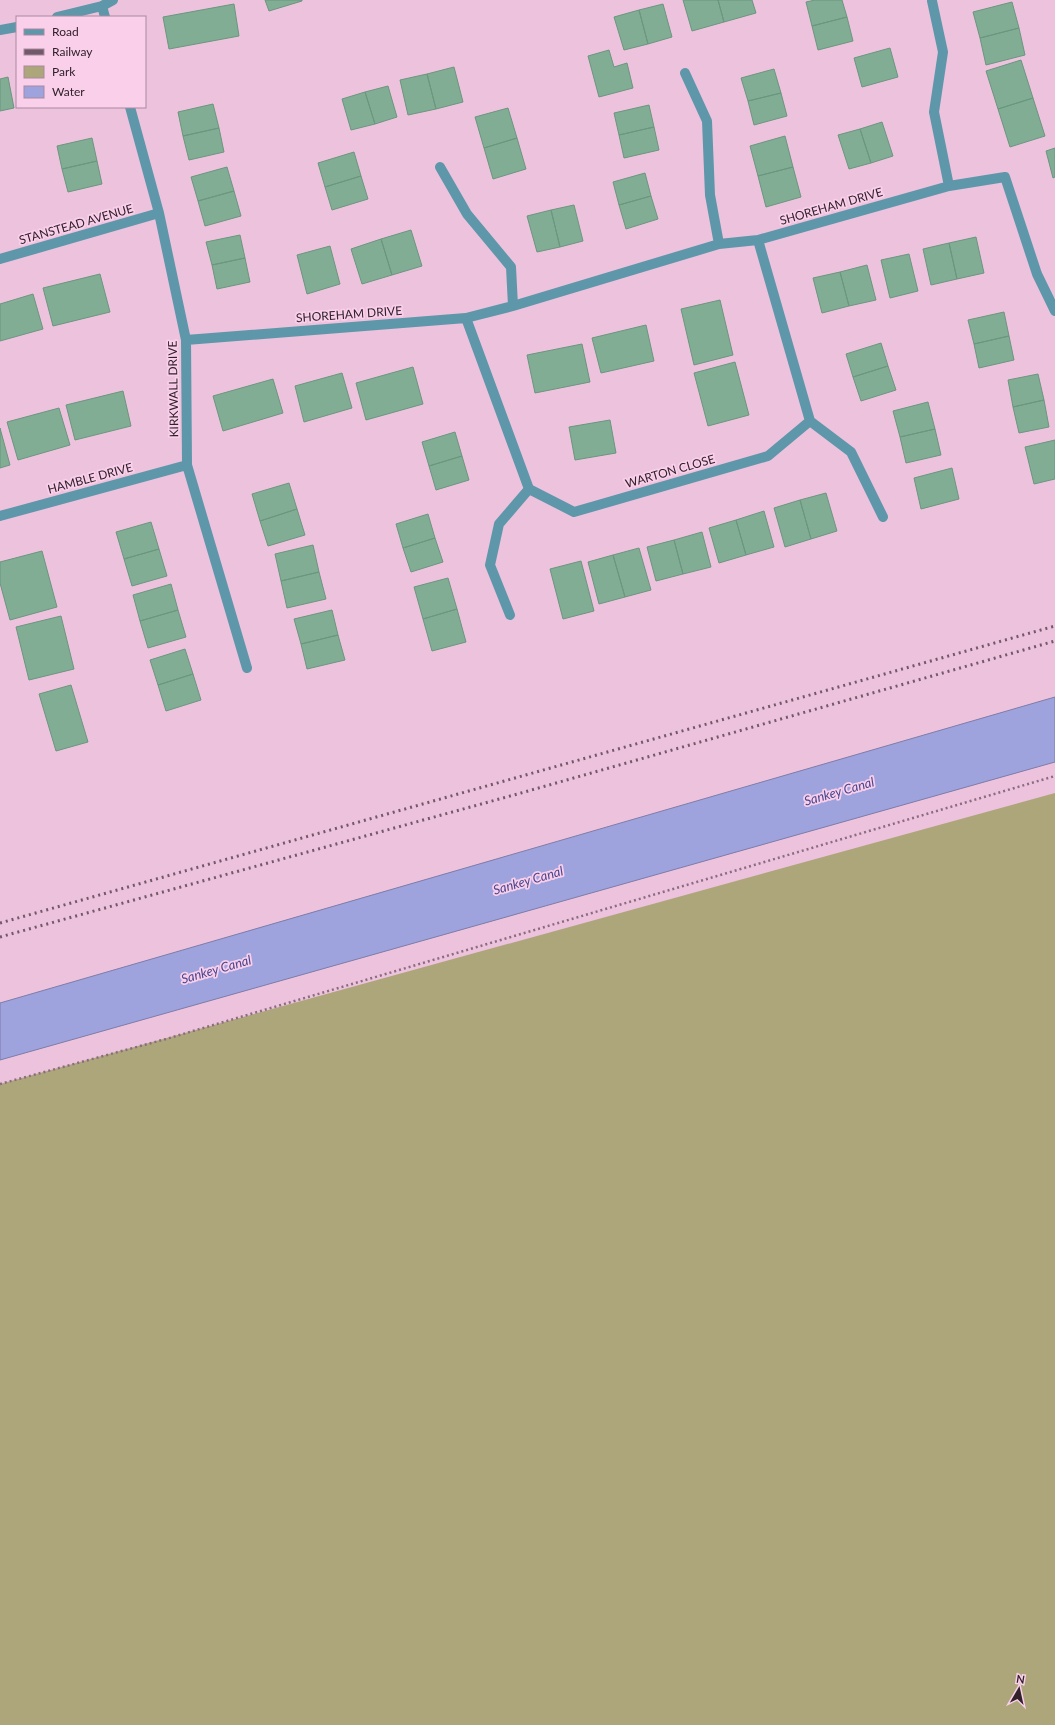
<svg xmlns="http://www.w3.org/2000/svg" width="1055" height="1725" viewBox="0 0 1055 1725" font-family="Lato,sans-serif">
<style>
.green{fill:#ada67a}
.water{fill:#9ea3de;stroke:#7d7ca8}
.building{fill:#80ad94;stroke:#6b967f}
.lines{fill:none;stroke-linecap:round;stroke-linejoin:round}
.path{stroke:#896c7e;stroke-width:2.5;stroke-dasharray:2 3;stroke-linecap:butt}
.minor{stroke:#5e97aa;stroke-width:10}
.rail{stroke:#725969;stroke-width:3;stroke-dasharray:2 4;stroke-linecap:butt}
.labels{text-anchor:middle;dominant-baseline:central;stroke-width:3.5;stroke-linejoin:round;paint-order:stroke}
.street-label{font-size:12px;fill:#30212b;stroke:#facfea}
.water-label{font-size:13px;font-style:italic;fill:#46468e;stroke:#facfea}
</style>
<rect width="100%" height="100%" fill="#edc2dd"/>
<path class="green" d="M1055 793V1725H0V1084Z"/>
<path class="water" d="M1055 697V762L0 1060V1003Z"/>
<path class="building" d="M265 0H302V1L269 11Z
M683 0H718L724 22 692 31Z
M718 0H752L756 13 724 22Z
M815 0H842L847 17 812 26 806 2Z
M1012 2 1019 28 980 38 973 12Z
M234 4 239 36 169 49 163 17Z
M663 4 672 37 648 44 639 10Z
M639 10 648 44 624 50 614 17Z
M847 17 853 41 818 50 812 26Z
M1019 28 1025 55 986 65 980 38Z
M890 48 898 77 862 87 854 58Z
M609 50 614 67 627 63 633 88 599 97 588 56Z
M1021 60 1033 98 998 109 986 71Z
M454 67 463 102 436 109 427 74Z
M774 69 781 93 748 101 741 78Z
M427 74 436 109 408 115 400 80Z
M8 77 14 108 0 111V79Z
M388 86 397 117 375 124 365 92Z
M365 92 375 124 351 130 342 99Z
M781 93 787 116 754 125 748 101Z
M1033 98 1045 136 1010 147 998 109Z
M213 104 219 128 183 136 178 112Z
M649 105 654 127 619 135 614 113Z
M508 108 517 138 484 148 475 117Z
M882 122 893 156 871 163 860 129Z
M654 127 659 150 624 158 619 135Z
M219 128 224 152 189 160 183 136Z
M860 129 871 163 849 169 838 135Z
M785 136 793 167 758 176 750 146Z
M92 138 97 161 62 169 57 146Z
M517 138 526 169 493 179 484 148Z
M1055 148V177L1053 178 1046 151Z
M354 152 361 176 325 187 318 163Z
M97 161 102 184 68 192 62 169Z
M227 167 234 191 198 201 191 177Z
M793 167 801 197 766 207 758 176Z
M645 173 651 196 619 205 613 182Z
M361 176 368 199 332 210 325 187Z
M234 191 241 216 205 226 198 201Z
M651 196 658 219 626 229 619 205Z
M574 205 583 241 560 247 551 210Z
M551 210 560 247 537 252 527 216Z
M411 230 422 266 392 275 381 239Z
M240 235 245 258 212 265 206 242Z
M976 237 984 273 957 279 949 243Z
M381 239 392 275 362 284 351 249Z
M949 243 957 279 931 285 923 249Z
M330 246 340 284 307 294 297 255Z
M909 254 918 291 890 298 881 260Z
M245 258 250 282 217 289 212 265Z
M867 265 876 300 849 306 840 272Z
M840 272 849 306 822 313 813 278Z
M100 274 110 312 53 326 43 288Z
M33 294 43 329 0 341V304Z
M720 300 733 355 694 365 681 309Z
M1004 312 1009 336 974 344 968 320Z
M646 325 654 361 601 373 592 338Z
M1009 336 1014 360 979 368 974 344Z
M881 343 888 366 853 377 846 354Z
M582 344 590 382 535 393 527 355Z
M735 362 749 415 708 426 694 373Z
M888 366 896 390 861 401 853 377Z
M413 367 423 404 366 420 356 383Z
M342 373 352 408 304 422 295 386Z
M1038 374 1044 400 1013 407 1008 380Z
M273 379 283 413 223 431 213 396Z
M123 391 131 426 75 440 66 405Z
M1044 400 1049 427 1019 433 1013 407Z
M928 402 935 429 900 437 893 411Z
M59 408 70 445 18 460 7 422Z
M610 420 616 453 575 460 569 427Z
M0 428 10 465 0 468Z
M935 429 941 455 906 463 900 437Z
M455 432 462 456 429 466 422 442Z
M1055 440V479L1034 484 1025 447Z
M462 456 469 480 436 490 429 466Z
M952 468 959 499 921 509 914 478Z
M289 483 297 509 260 521 252 494Z
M826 493 837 531 811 539 800 500Z
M800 500 811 539 785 547 774 508Z
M297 509 305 535 268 546 260 521Z
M764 511 774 547 746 555 736 520Z
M428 514 435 538 403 548 396 524Z
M736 520 746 555 719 563 709 528Z
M151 522 159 549 124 559 116 532Z
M702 532 711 567 683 574 674 540Z
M435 538 443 562 411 572 403 548Z
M674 540 683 574 656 581 647 547Z
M313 545 319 572 281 581 275 554Z
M639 548 651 590 625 597 613 555Z
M159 549 167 576 132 586 124 559Z
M42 551 57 607 10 620 0 583V562Z
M613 555 625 597 599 604 588 562Z
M581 561 594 611 563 619 550 569Z
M319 572 326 599 287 608 281 581Z
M448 578 457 609 423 619 414 587Z
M171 584 178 610 140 621 133 595Z
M457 609 466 642 432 651 423 619Z
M178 610 186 637 148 648 140 621Z
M332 610 338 635 301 644 294 619Z
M61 616 74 669 29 680 16 627Z
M338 635 345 660 307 669 301 644Z
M185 649 193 674 158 685 150 660Z
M193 674 201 700 166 711 158 685Z
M71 685 88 742 56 751 39 694Z"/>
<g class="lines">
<path class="path" d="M0 1084 166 1039 1055 776"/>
<path class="minor" d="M932 1 943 52 934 112 949 186
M102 6 105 17
M57 17 102 6 113 0
M0 30 17 27
M685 73 707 121 710 195 719 244
M130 107 159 213 186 340 187 465 247 668
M440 167 467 214 511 267 513 306
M0 259 159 213
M466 318 529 489 574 512 768 456 810 421 758 240
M186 340 466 318 513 306 719 244 758 240 949 186 1005 177 1037 274 1055 311
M810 421 851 452 883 517
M0 516 187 465
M510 615 490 565 499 524 529 489"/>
<path class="rail" d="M0 923 1055 626
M0 937 521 793 1055 641"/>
</g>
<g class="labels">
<g class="street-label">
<text transform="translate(831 206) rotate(-16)">SHOREHAM DRIVE</text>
<text transform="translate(76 224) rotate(-16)">STANSTEAD AVENUE</text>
<text transform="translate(349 314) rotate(-4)">SHOREHAM DRIVE</text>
<text transform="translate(173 389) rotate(-91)">KIRKWALL DRIVE</text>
<text transform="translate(670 471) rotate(-16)">WARTON CLOSE</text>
<text transform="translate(90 478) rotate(-15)">HAMBLE DRIVE</text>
</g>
<g class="water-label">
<text transform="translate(839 791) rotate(-16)">Sankey Canal</text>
<text transform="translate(528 880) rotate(-16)">Sankey Canal</text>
<text transform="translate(216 969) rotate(-16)">Sankey Canal</text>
</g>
</g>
<rect x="16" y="16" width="130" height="92" fill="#facfea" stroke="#a9899e"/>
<rect x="24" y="29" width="20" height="6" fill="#5e97aa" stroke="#a9899e"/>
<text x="52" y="36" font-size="12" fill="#30212b">Road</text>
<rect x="24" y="49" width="20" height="6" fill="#725969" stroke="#a9899e"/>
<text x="52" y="56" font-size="12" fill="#30212b">Railway</text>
<rect x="24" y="66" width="20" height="12" fill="#ada67a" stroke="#a9899e"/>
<text x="52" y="76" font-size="12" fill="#30212b">Park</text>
<rect x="24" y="86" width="20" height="12" fill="#9ea3de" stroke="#a9899e"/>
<text x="52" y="96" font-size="12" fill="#30212b">Water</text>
<g transform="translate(1019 1689) rotate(9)" stroke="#facfea" stroke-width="3" paint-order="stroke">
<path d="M0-3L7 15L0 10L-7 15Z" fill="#30212b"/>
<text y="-6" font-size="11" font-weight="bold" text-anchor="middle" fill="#30212b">N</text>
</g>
</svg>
